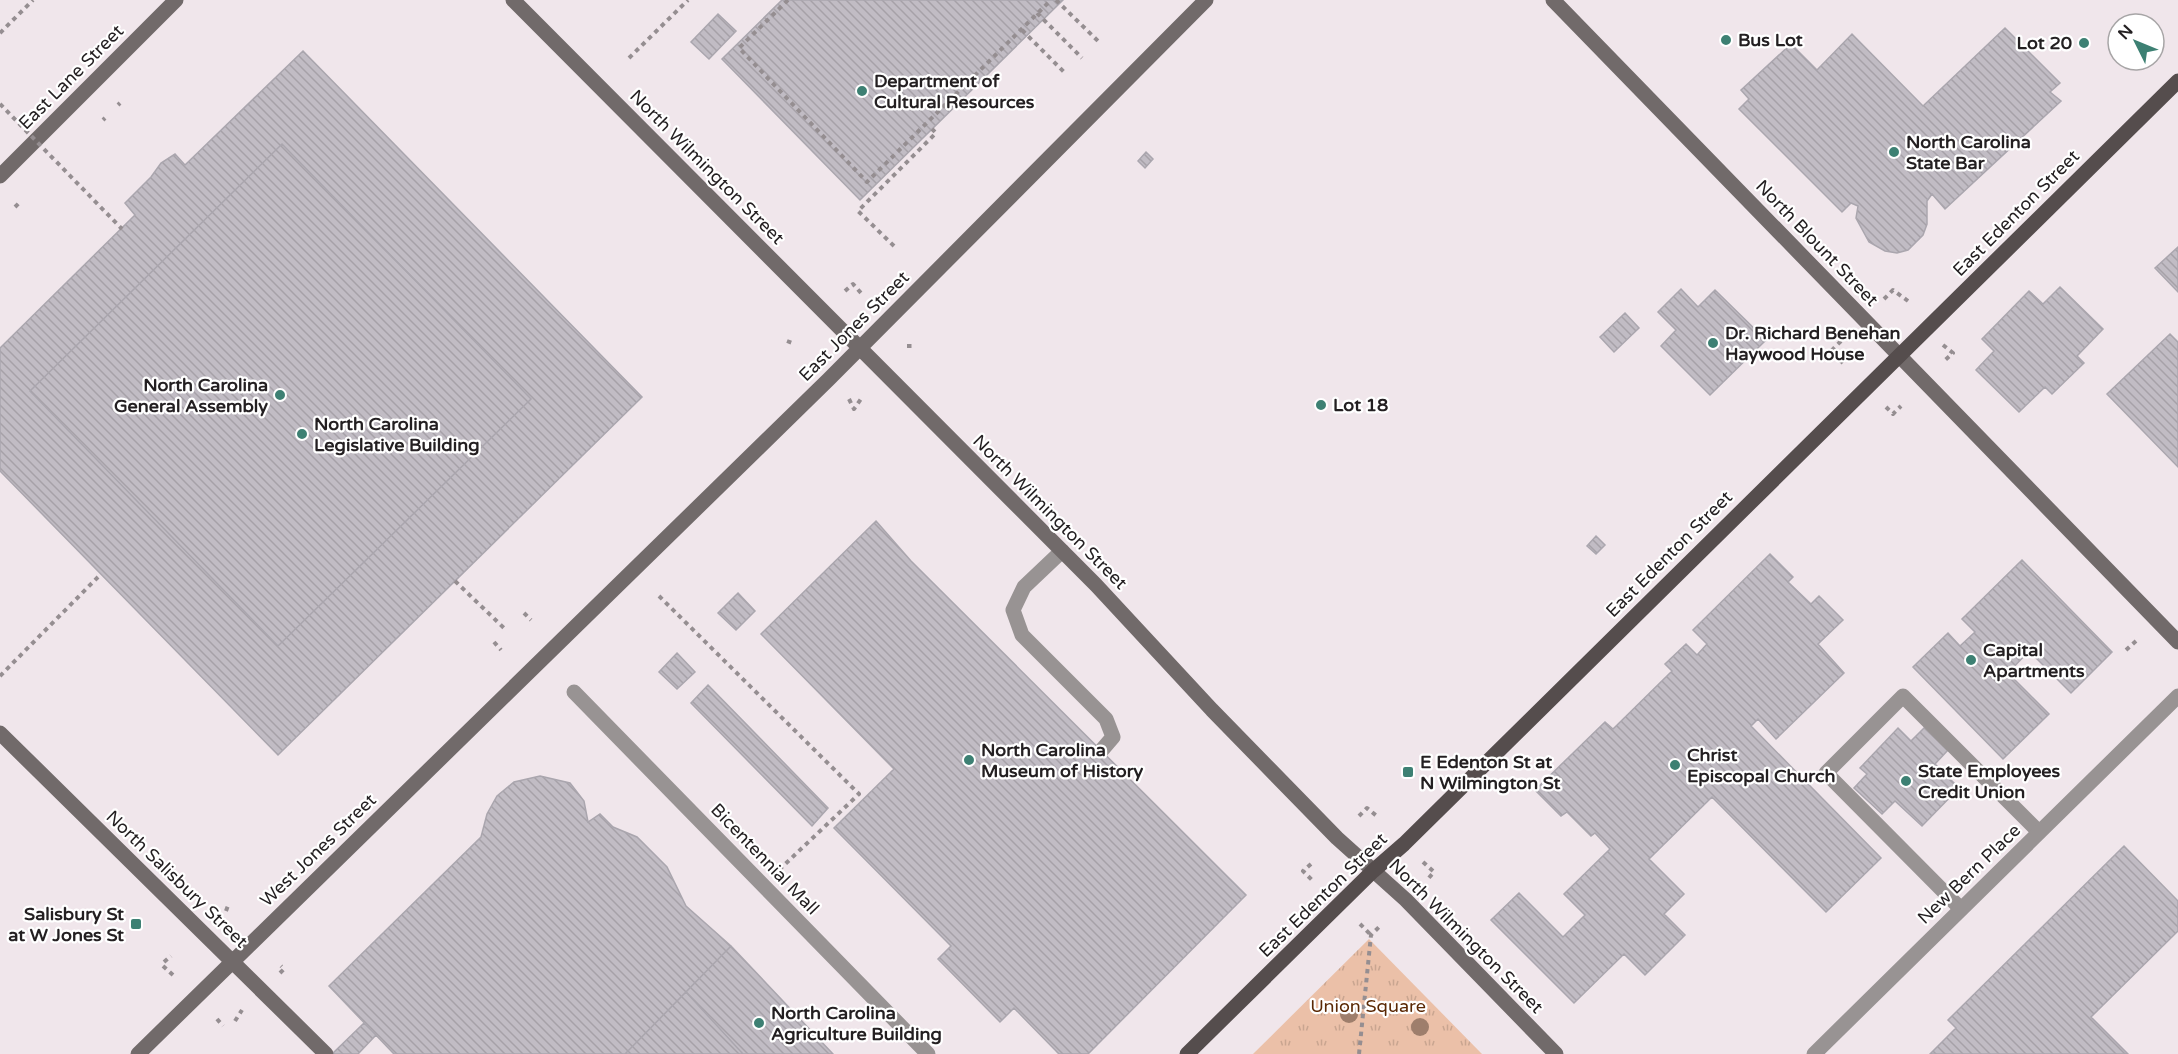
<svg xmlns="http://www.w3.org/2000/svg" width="2178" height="1054" viewBox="0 0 2178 1054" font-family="'Varela Round',sans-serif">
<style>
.grass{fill:url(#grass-tufts)}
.building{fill:url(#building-back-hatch);stroke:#aaa6ae;stroke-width:1.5}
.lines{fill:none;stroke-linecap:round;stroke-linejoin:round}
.path{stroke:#958e91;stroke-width:4;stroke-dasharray:4.5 4.5;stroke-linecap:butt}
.lane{stroke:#989393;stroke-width:15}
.street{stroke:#989393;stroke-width:15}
.secondary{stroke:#716a6a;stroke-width:15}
.primary{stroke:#554d4d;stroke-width:15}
.path-bridge{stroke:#958e91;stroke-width:4;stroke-dasharray:4.5 4.5;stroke-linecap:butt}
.tree{fill:#9e7e6c}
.poi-dot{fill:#3d8073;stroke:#fff;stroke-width:2}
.labels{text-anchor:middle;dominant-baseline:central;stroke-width:4.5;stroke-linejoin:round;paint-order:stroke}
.poi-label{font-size:18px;font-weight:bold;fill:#231f21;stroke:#fff;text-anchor:start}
.street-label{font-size:18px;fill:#231f21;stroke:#fff}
.park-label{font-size:18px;fill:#5a2804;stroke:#fff}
</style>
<defs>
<pattern id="grass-tufts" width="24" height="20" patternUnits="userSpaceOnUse" patternTransform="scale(1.5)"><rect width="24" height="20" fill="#ebc0a8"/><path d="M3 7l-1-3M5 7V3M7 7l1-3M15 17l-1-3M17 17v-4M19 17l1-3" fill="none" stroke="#c9a590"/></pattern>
<pattern id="building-back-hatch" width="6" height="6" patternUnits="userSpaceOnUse" patternTransform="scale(1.5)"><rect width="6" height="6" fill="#c1bcc4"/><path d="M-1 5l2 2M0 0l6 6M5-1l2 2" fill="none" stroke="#a6a1a8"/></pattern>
</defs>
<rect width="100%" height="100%" fill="#f0e6eb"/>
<path class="grass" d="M1369 939 1482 1054H1253Z"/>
<path class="building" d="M782 0H1063L860 200 722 59Z
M718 14 736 31 709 59 691 42Z
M2005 28 2060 83 2050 92 2061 101 1945 209 1932 194 1927 201V224L1923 235 1908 250 1897 253 1885 251 1869 242 1856 218 1858 206 1851 203 1842 212 1739 109 1749 99 1741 90 1791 44 1817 70 1852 34 1923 106Z
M303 51 642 397 278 755 0 471V348L135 215 125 203 151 177 161 163 175 154 185 165Z
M282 144 531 399 278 646 30 391Z
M1146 152 1153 159 1145 168 1138 161Z
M2178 247V292L2155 268Z
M2060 287 2103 329 2077 356 2084 363 2052 394 2045 387 2019 412 1976 370 1994 351 1982 339 2029 291 2043 304Z
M1681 289 1698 307 1715 290 1766 340 1710 395 1661 346 1676 330 1658 312Z
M1625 313 1639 328 1614 352 1600 337Z
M2170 334 2178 342V467L2107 394Z
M876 521 911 561 1246 895 1088 1054H1059L1014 1008 1000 1022 938 959 951 946 834 828 894 769 761 634Z
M1596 536 1605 545 1596 554 1587 546Z
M1770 554 1793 577 1788 582 1811 604 1819 596 1843 620 1818 644 1844 673 1776 739 1758 719 1751 726 1881 858 1826 912 1712 797 1649 859 1684 894 1664 914 1685 935 1645 975 1624 954 1574 1003 1491 920 1519 893 1563 937 1585 915 1564 894 1610 849 1595 833 1591 836 1567 812 1561 816 1535 790 1605 722 1613 729 1672 671 1665 664 1686 644 1697 655 1707 644 1693 630Z
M2022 560 2112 652 2071 693 2029 651 2008 673 2049 714 2003 759 1913 667 1948 633 1960 646 1975 632 1962 619Z
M738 593 755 611 736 630 718 613Z
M677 653 695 672 677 689 659 672Z
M708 685 828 808 812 826 691 703Z
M1898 728 1911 741 1924 728 1948 750 1935 764 1959 788 1922 826 1895 801 1882 814 1854 788 1867 774 1860 768Z
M540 776 570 783 584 801 588 822 600 814 613 827 637 837 667 867 686 906 731 946 625 1054H394L329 986 481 837 487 814 497 796 514 782Z
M2124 846 2178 901V931L2091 1017 2128 1054H1930L1956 1028 1948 1020Z
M731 946 833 1054H743L686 992Z
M686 992 743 1054H625Z
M364 1023 376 1035 358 1054H332Z"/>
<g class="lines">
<path class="path" d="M788 0 739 48 867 182 1051 0
M1056 0 1098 41
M1037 13 1082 58
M1022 30 1066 74
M0 33 33 0
M629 58 688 0
M118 105 120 103
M103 120 105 118
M15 207 19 203
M894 246 858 211 936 133 932 129
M845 291 853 284 861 293
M1884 299 1893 290 1908 301
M787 341 795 344
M1841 341 1831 351 1843 363
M1943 345 1953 353 1945 360
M907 346H914
M849 399 854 409 861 399
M1886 407 1893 414 1901 406
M455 581 506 630
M659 596 859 794 781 868
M524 613 531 620
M494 642 501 650
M2126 650 2136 641
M0 676 98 577
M1359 816 1367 808 1378 817
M1423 862 1434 872 1426 881
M1311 864 1303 871 1312 880
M226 911 229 903
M1360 924 1371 935
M164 962 171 956
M163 966 174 976
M280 973 284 969 281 966
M217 1019 223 1026
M235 1021 242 1010
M1359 1054 1371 935 1380 926"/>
<path class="lane" d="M1062 551 1024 587 1013 610 1022 635 1106 719 1113 737 1101 751
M1961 909 1826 773 1903 696 2039 832"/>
<path class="street" d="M574 692 928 1054
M1814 1054 2178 696"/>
<path class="secondary" d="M513 0 1096 585 1212 710 1337 838 1406 900 1556 1054
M1553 0 2178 642
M0 176 176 0
M0 733 326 1054
M138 1054 829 379 1206 0"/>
<path class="primary" d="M1187 1054 1373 871 1404 844 2178 81"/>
<path class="path-bridge" d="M0 104 122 229"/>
</g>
<g class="tree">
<circle cx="1349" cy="1014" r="9"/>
<circle cx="1420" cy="1027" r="9"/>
</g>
<g class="poi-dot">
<circle cx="1726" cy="40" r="6"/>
<circle cx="2084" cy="43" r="6"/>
<circle cx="862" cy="91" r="6"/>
<circle cx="1894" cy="152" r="6"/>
<circle cx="1713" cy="343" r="6"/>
<circle cx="280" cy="395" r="6"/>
<circle cx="1321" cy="405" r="6"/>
<circle cx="302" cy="434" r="6"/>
<circle cx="1971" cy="660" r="6"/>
<circle cx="969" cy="760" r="6"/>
<circle cx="1675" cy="765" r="6"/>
<rect x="1402" y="766" width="12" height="12" rx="3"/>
<circle cx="1906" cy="781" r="6"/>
<rect x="130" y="918" width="12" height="12" rx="3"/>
<circle cx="759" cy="1023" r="6"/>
</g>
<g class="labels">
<g class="poi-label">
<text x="1738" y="40">Bus Lot</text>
<text x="2072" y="43" text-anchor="end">Lot 20</text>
<text x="874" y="81">Department of<tspan x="874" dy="21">Cultural Resources</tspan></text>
<text x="1906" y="142">North Carolina<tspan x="1906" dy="21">State Bar</tspan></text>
<text x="1725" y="333">Dr. Richard Benehan<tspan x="1725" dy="21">Haywood House</tspan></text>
<text x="268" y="385" text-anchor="end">North Carolina<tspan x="268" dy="21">General Assembly</tspan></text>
<text x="1333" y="405">Lot 18</text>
<text x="314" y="424">North Carolina<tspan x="314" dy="21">Legislative Building</tspan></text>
<text x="1983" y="650">Capital<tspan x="1983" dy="21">Apartments</tspan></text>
<text x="981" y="750">North Carolina<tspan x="981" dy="21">Museum of History</tspan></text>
<text x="1687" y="755">Christ<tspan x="1687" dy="21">Episcopal Church</tspan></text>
<text x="1420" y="762">E Edenton St at<tspan x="1420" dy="21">N Wilmington St</tspan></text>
<text x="1918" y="771">State Employees<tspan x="1918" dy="21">Credit Union</tspan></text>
<text x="124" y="914" text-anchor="end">Salisbury St<tspan x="124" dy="21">at W Jones St</tspan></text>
<text x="771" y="1013">North Carolina<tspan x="771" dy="21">Agriculture Building</tspan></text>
</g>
<g class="street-label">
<text transform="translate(71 77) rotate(-45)">East Lane Street</text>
<text transform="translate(707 167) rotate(45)">North Wilmington Street</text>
<text transform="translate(2016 213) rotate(-45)">East Edenton Street</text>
<text transform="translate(1817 243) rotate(46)">North Blount Street</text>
<text transform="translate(854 326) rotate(-45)">East Jones Street</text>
<text transform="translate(1050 512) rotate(45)">North Wilmington Street</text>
<text transform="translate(1669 554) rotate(-45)">East Edenton Street</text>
<text transform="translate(318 850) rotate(-44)">West Jones Street</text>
<text transform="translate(765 859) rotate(46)">Bicentennial Mall</text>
<text transform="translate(1969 874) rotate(-44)">New Bern Place</text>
<text transform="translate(177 879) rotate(44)">North Salisbury Street</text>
<text transform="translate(1323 895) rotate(-44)">East Edenton Street</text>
<text transform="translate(1466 936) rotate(45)">North Wilmington Street</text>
</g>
<g class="park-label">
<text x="1368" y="1006">Union Square</text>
</g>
</g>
<g transform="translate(2136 42) rotate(313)"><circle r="28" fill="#ffffff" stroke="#a7a5a6" stroke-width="1.5"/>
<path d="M0-4.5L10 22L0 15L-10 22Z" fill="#3d8073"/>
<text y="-9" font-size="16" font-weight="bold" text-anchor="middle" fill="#231f21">N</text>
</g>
</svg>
